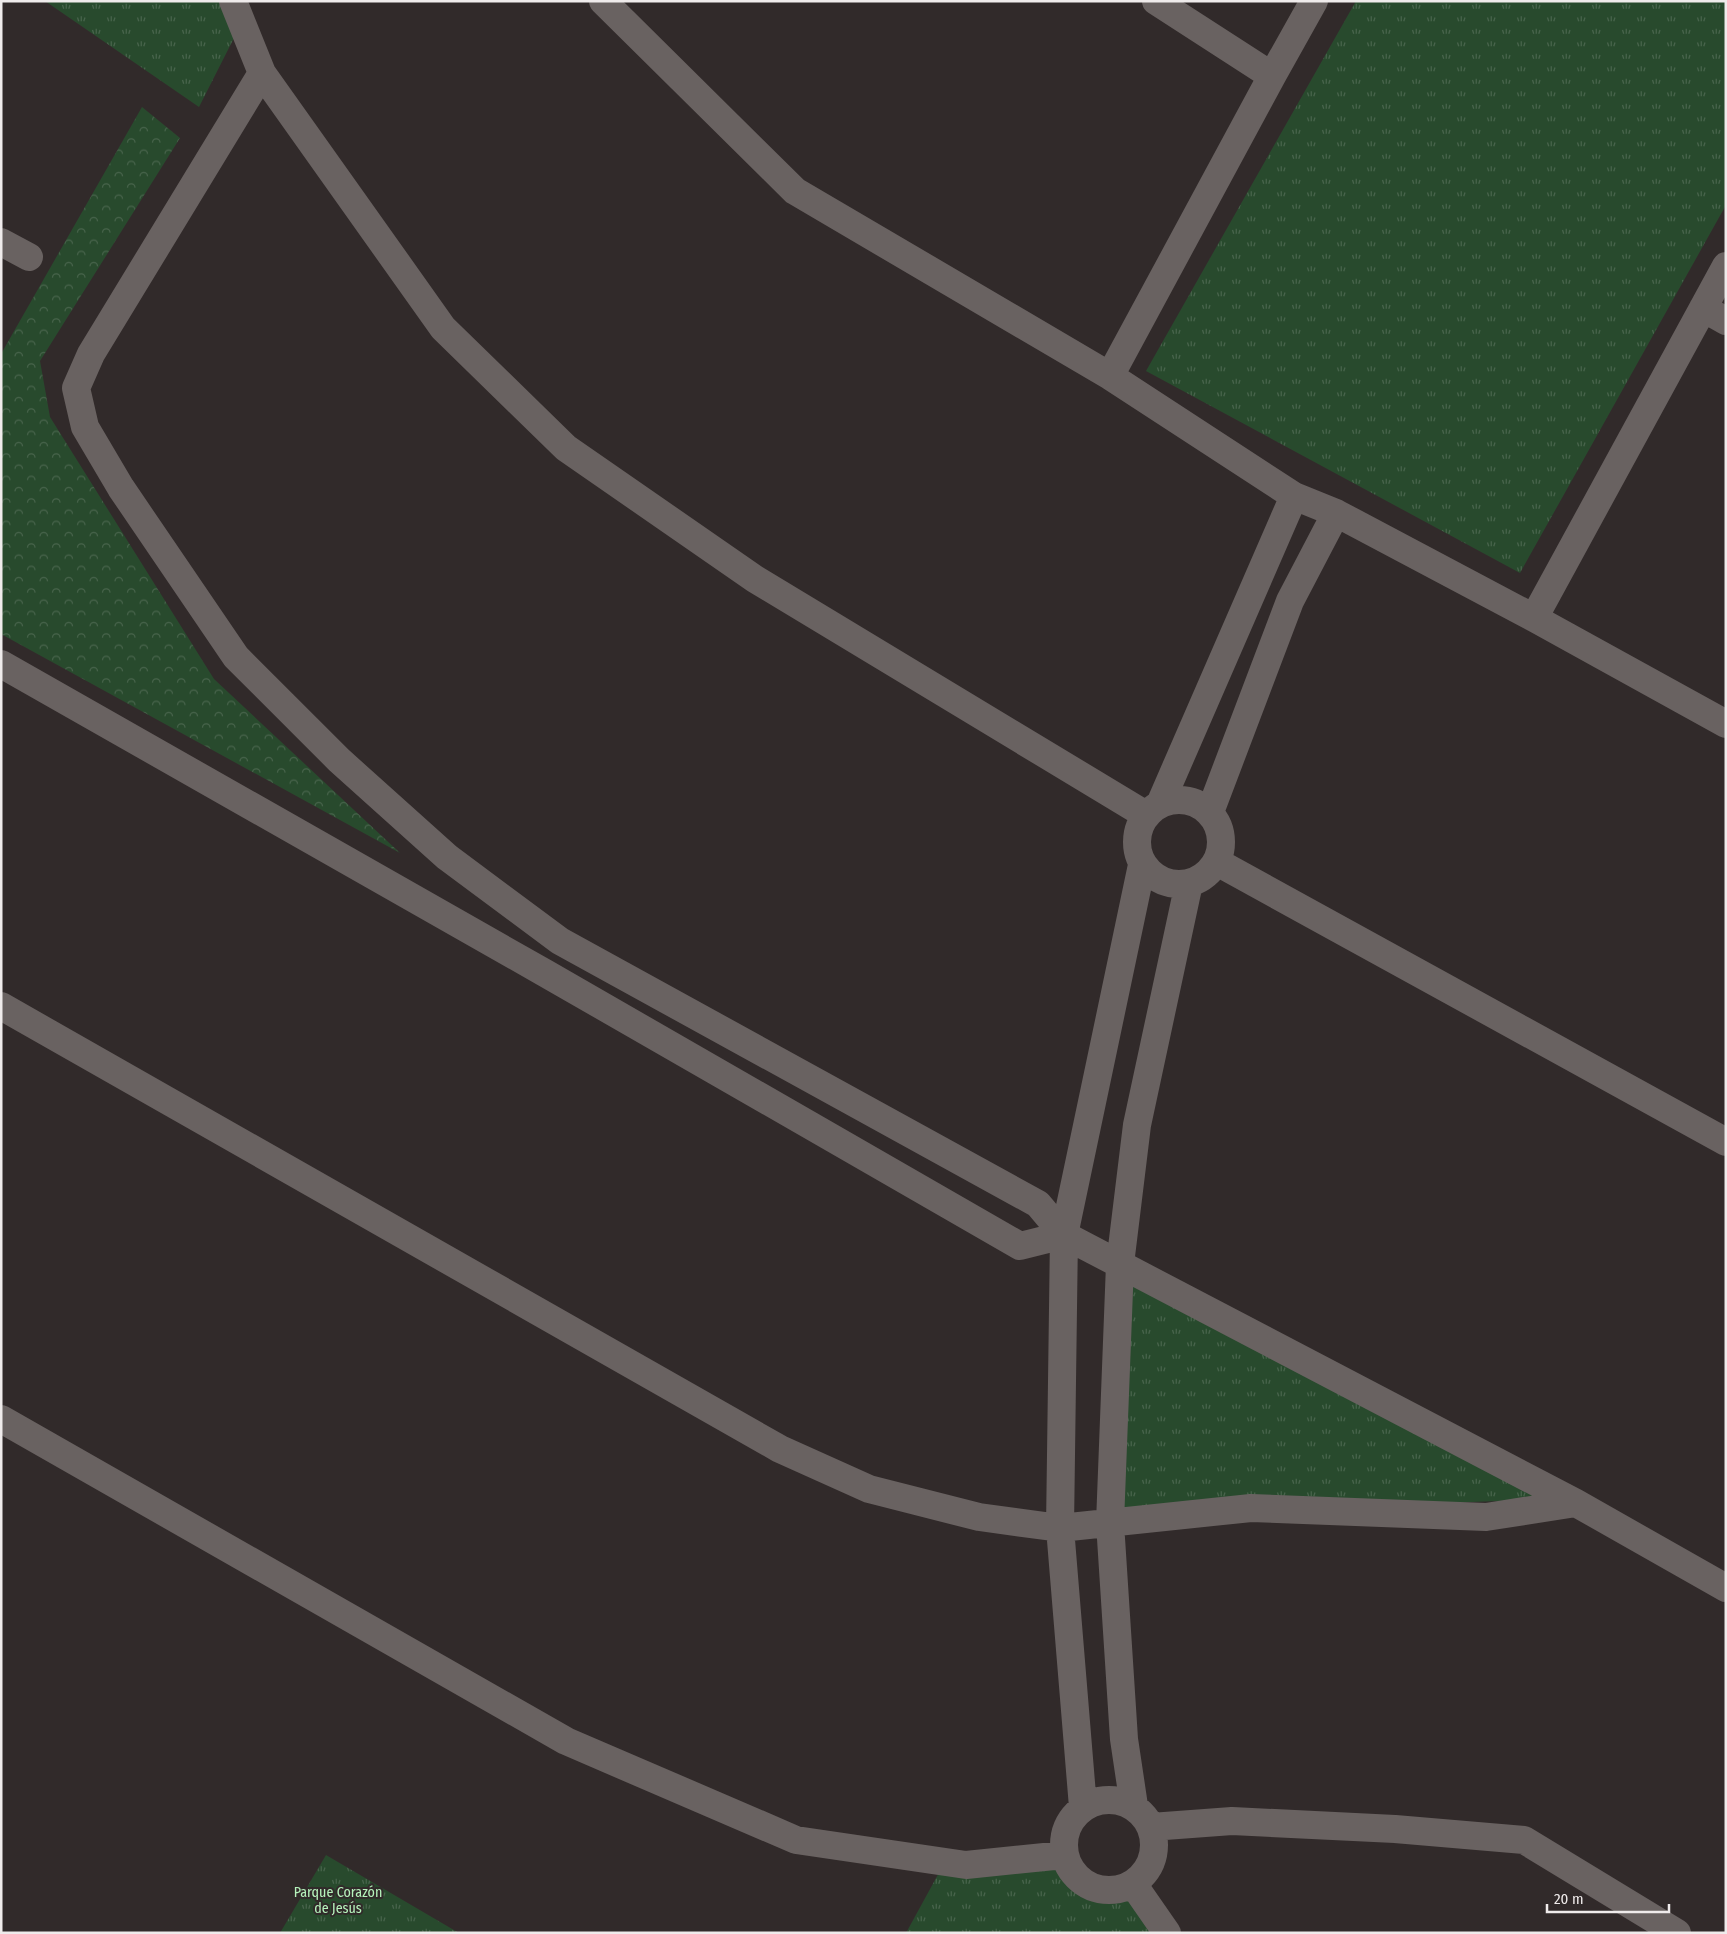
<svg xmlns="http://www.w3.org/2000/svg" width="1727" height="1934" viewBox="0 0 1727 1934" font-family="'Fira Sans Condensed',sans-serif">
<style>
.grass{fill:url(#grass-tufts)}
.forest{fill:url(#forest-crowns)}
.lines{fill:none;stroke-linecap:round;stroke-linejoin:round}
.minor{stroke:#696261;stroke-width:28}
.labels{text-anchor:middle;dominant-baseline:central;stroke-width:4;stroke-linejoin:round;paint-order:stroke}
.park-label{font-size:14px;fill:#b6f3bc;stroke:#312a2a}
</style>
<defs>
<pattern id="grass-tufts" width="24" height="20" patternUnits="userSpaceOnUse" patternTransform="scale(1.25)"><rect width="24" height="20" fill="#284a2d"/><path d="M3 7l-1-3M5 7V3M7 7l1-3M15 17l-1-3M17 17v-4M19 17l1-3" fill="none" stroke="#48644c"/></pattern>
<pattern id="forest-crowns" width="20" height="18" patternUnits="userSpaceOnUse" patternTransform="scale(1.25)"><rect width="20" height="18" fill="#284a2d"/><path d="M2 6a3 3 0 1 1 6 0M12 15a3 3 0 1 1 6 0" fill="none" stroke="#48644c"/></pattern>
</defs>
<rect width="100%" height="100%" fill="#312a2a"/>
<path class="grass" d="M45 1H225L235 36 199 107Z
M1356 1H1726V205L1520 573 1146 371Z
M1126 1277 1550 1499 1116 1515Z
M326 1855 459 1933H280Z
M1060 1866 1130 1893 1163 1933H906L941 1869Z"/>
<path class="forest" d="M142 107 180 138 40 361 50 417 214 679 400 853 1 634V354Z"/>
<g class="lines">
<path class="minor" d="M233 1 262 73 443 328 566 448 755 579 1146 815
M603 1 795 191 1110 376 1294 496 1336 513 1534 618 1726 724
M1156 1 1272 76
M262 73 91 354 76 388 85 427 121 488 236 657 339 760 447 857 560 941 1038 1204 1064 1235 1576 1503 1726 1588
M1 242 29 257
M1703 308 1726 321
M1110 376 1272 76 1314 1
M1534 618 1726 266
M1 664 545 973 1020 1246 1064 1235
M1137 842a42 42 0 1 1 84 0a42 42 0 1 1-84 0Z
M1160 804 1294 496
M1210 812 1290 601 1336 513
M1217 862 1726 1142
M1 1006 780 1449 869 1489 979 1517 1060 1528 1251 1508 1486 1517 1576 1503
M1 1419 566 1741 796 1840 966 1865 1064 1855
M1064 1845a45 45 0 1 1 90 0a45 45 0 1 1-90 0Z
M1134 1806 1124 1739 1110 1523 1120 1264 1137 1125 1189 883
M1083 1807 1060 1528 1064 1235 1142 865
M1151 1827 1232 1821 1395 1829 1524 1840 1677 1933
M1133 1884 1167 1933"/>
</g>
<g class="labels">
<g class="park-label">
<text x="338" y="1892">Parque Corazón<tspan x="338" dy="16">de Jesús</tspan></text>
</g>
</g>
<rect width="1727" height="1934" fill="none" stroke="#efebeb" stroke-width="5"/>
<path d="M1547 1904v8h122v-8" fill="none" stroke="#efebeb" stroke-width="2.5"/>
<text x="1554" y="1904" font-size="15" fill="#efebeb" stroke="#312a2a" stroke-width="4" paint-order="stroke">20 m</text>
</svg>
